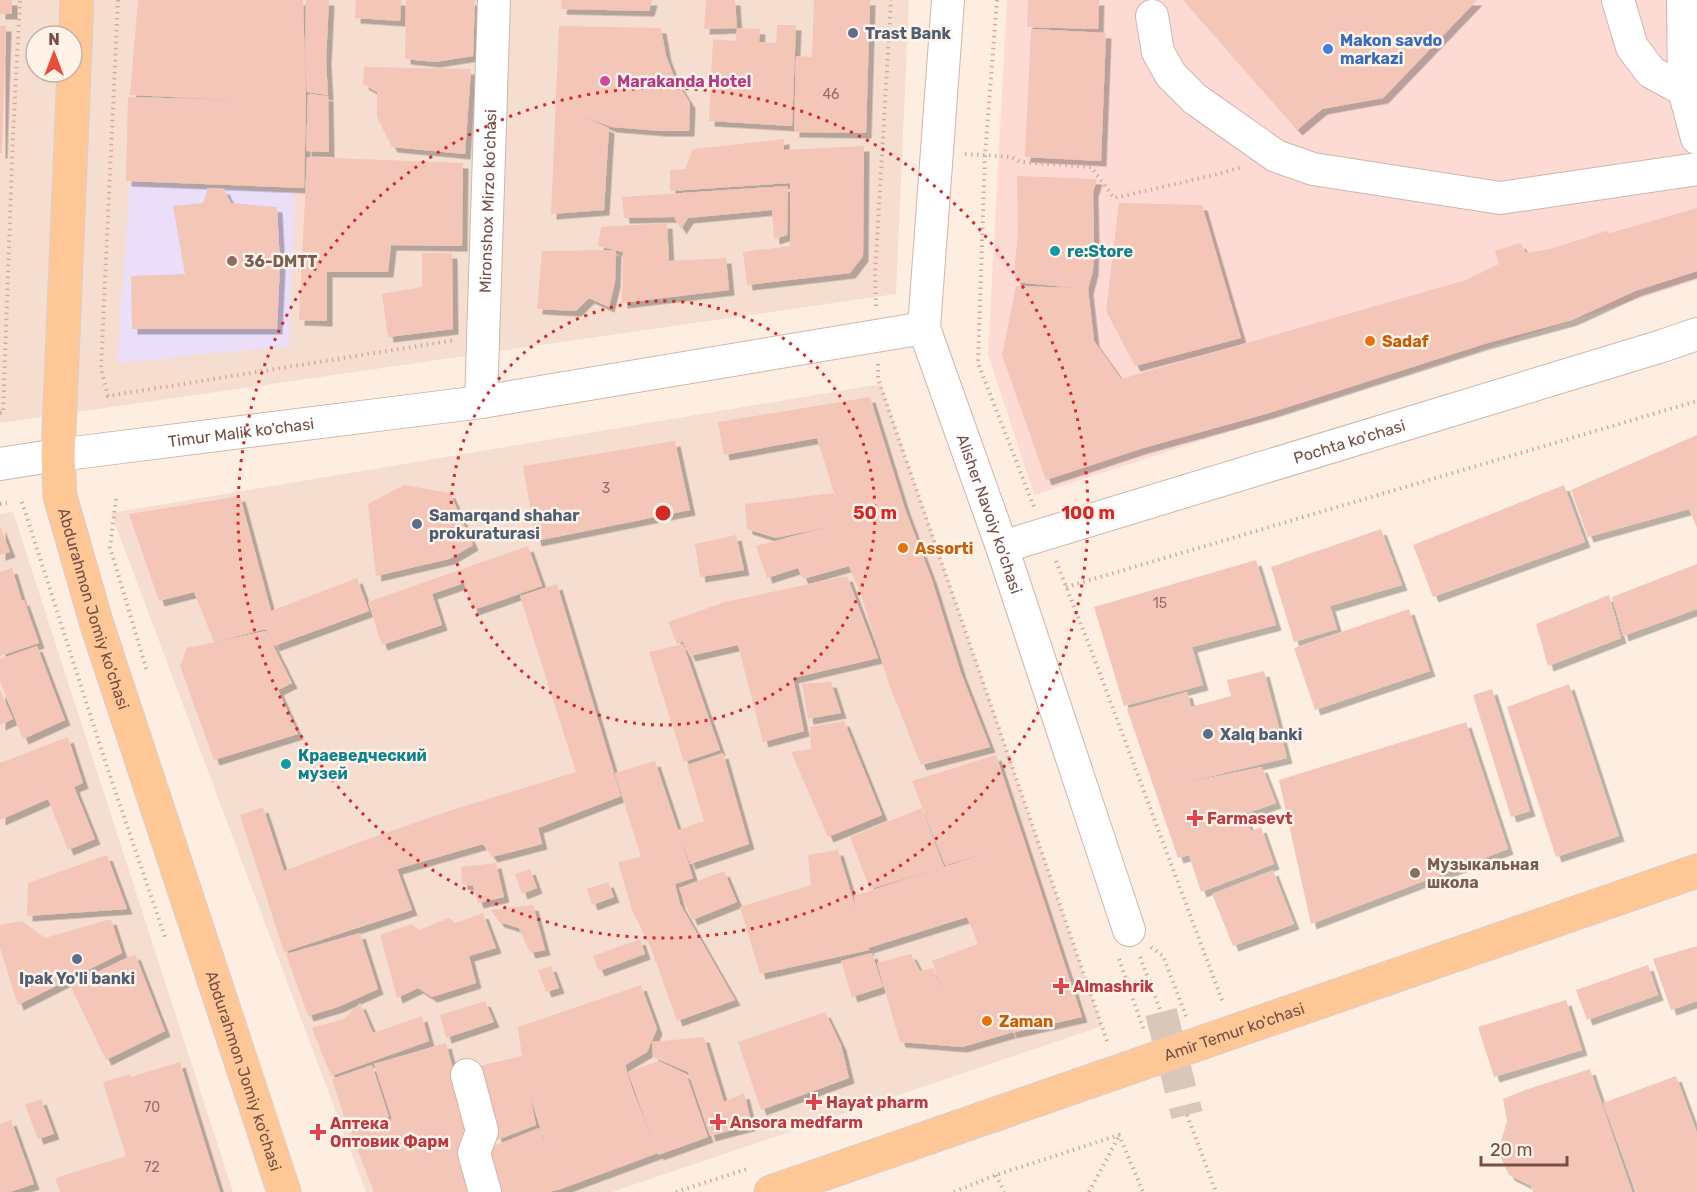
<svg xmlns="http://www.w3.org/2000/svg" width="1697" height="1192" viewBox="0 0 1697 1192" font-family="Rubik,sans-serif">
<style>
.residential{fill:#f5decf;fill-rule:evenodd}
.commercial{fill:#fedad4}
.education{fill:#ebdef9}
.building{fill:#f4c6b7;filter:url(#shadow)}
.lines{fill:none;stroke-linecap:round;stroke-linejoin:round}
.minor-tunnel{stroke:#dbc6ba;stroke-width:32;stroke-dasharray:32 16;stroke-linecap:butt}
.minor-casing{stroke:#d1b5aa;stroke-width:34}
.major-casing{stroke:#d9cecb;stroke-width:35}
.path{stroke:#d9a99b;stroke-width:4;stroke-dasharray:1.5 4.5;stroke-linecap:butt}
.minor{stroke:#fff;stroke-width:32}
.major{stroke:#ffc796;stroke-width:33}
.ring{fill:none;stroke:#d62828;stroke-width:3;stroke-dasharray:3 6}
.service-dot{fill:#5c6f8a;stroke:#fff2e8;stroke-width:2}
.shop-dot{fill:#3f7fe0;stroke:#fff2e8;stroke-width:2}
.hotel-dot{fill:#d1479c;stroke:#fff2e8;stroke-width:2}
.culture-dot{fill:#0f9aa8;stroke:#fff2e8;stroke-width:2}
.education-dot{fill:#8d6e63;stroke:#fff2e8;stroke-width:2}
.food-dot{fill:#e8710a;stroke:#fff2e8;stroke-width:2}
.health-dot{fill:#e0444e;stroke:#fff2e8;stroke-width:2}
.labels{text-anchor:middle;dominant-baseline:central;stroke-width:5;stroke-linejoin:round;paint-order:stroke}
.number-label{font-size:14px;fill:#966e63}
.service-label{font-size:16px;font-weight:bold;fill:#4e5e75;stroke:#fff2e8;text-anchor:start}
.shop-label{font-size:16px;font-weight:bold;fill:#366cbe;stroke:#fff2e8;text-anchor:start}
.hotel-label{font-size:16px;font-weight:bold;fill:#b23c85;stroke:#fff2e8;text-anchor:start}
.street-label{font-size:16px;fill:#765047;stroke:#fff2e8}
.culture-label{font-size:16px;font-weight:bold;fill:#0d838f;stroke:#fff2e8;text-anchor:start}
.education-label{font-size:16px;font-weight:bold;fill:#785e54;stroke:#fff2e8;text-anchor:start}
.food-label{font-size:16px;font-weight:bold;fill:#c56008;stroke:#fff2e8;text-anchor:start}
.health-label{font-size:16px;font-weight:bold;fill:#be3a42;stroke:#fff2e8;text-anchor:start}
.centre{fill:#d62828;stroke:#fff2e8;stroke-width:3}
.ring-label{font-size:18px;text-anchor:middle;font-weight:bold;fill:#d62828;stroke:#fff2e8;stroke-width:5;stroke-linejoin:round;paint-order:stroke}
</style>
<defs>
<filter id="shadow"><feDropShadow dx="5.5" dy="5.5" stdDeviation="0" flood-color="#0004"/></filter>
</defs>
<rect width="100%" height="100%" fill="#fdeee1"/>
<path class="residential" d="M0 0H909L896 294 0 423ZM36 36H72V72H36Z
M881 384 1102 1026 612 1192H366L111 513Z
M13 512 233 1192H0V514Z"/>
<path class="commercial" d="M1007 0H1697V280L1034 495 988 354Z"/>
<path class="education" d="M130 182 295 192 289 346 117 363Z"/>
<path class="building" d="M0 0H12V14H0Z
M138 0H303L306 102 304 188 126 181 128 97 236 100 130 95Z
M306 0H329L326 60 328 95 307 92 305 61Z
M356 0H401L400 21 355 18Z
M406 0H475L473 56 435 62 405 59Z
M562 0H652L649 11 561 9Z
M706 0H735L737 28 704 29Z
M814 0H870L866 133 794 132 796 56 812 57Z
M1028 0H1099L1098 29 1027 27Z
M1183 0H1477L1383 98 1322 109 1297 130Z
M777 25H796L792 126 709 121 713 39 736 41 737 28 760 29 759 42 776 43Z
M0 26H6L2 153H0Z
M559 26 661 28 666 56 675 79 690 103 689 131H661L612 127 581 116 609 128 604 210 551 214Z
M1031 29 1106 33 1101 161 1025 157Z
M364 67 471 69 465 154 392 147 377 117V92L363 84Z
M308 94 328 96 329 152 306 151Z
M784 139V150L864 146 863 256 850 273 747 285 743 252 790 246V183L670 191V170L685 169 693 149Z
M307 157 463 163 462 246 391 245 388 272H327V321L299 320Z
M1017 176 1097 179 1093 192 1094 240 1093 270 1088 289 1094 341 1121 379 1466 280 1499 264 1495 251 1520 243 1526 253 1551 249 1606 231 1610 233 1697 208V271L1635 291 1572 320 1484 344 1269 413 1143 448 1046 480 1002 355 1016 286 1077 288 1015 282V263L1018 233Z
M788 186 787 235 774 239 772 210 688 218 681 229 674 217 624 218 622 197Z
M208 188 224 189 231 203 277 207 280 264 277 329H132L131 276 185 274 173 206 203 203Z
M1119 203 1202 205 1241 338 1135 366 1106 311Z
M667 223 669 261 726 258 729 290 622 303 623 252 598 246 601 227Z
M616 250 615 282 609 307 589 298 576 311 537 309 542 251Z
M422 253H452L453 329 388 337 382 294 422 287Z
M870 397 905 509 932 580 961 673 990 747 921 765 889 684 861 595 849 566 803 579 798 568 767 578 756 546 831 526 776 538 747 529 745 504 833 493 836 499 817 438 724 455 718 422Z
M1697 435V528L1689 509 1588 537 1571 490Z
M675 441 690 510 536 541 523 466Z
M404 485 450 493 473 545 449 559 376 576 368 504Z
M1564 485 1585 542 1433 597 1413 545Z
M240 496 271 611 357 578 369 611 274 646 266 629 214 642 194 592 159 601 129 514Z
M0 526 10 552 0 555Z
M1381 529 1402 585 1330 606 1337 629 1294 642 1271 567Z
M736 535 744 570 700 577 695 544Z
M528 546 542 586 473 610 464 583 432 594 442 625 382 645 368 602Z
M1256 560 1276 625 1192 647 1203 685 1124 706 1094 607Z
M1697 564V609L1623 636 1612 597Z
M12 568 22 601 24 600 39 643 0 656V572Z
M847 576 878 658 793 678 804 731 763 742 738 645 690 656 681 638 682 642 677 644 668 622 725 602Z
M557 584 621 796 538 828 542 844 492 857 483 844 397 869 412 910 284 952 240 815 263 807 284 871 365 840 458 808 576 772 520 596Z
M1609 595 1621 638 1548 666 1536 624Z
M1409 609 1430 671 1315 710 1294 648Z
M266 631 292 683 278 690 298 734 214 760 180 666 187 648Z
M683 644 720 750 684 762 649 652Z
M37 646 65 720 23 739 0 681V659Z
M1264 671 1287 758 1170 786 1262 767 1276 803 1244 814 1251 831 1261 827 1274 864 1201 892 1189 855 1178 858 1127 709 1187 692 1191 707 1231 696 1227 680Z
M831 682 841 713 808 719 802 684Z
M1569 684 1619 836 1556 857 1507 707Z
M1492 689 1530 811 1511 817 1473 695Z
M0 690 13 719 0 725Z
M844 721 882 815 828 837 791 752 811 749 810 727Z
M1466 722 1508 849 1311 924 1279 780Z
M68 737 83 783 74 787 95 839 68 850 48 799 0 820V763Z
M723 753 749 844 690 864 680 836 693 878 675 884 680 904 735 1000 677 1021 651 948 632 910 618 862 641 857 615 773 655 761 678 830 704 821 687 765Z
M996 755 1082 1017 1011 1033 1000 1003 1010 1033 962 1047 900 1042 877 963 911 954 920 971 933 968 943 992 932 961 978 944 967 917 868 948 869 950 760 974 740 907 811 885 808 855 838 850 856 909 854 896 940 868 870 889 850 837 922 808 944 867 987 853 945 865 912 781Z
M107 855 127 909 27 916 28 883Z
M496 863 504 897 478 903 473 886 462 884 461 867Z
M530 869 537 888 522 894 515 874Z
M1273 870 1294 924 1233 946 1212 894Z
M724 871 737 902 692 920 679 888Z
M608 882 614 897 592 905 587 889Z
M533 905 545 950 530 953 519 928 499 922 491 910Z
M483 913 496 948 469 956 476 983 432 997 418 988 397 998 380 935 412 924 419 930 449 918 456 923Z
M111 919 122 953 18 1005 0 948V925L22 921 45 938Z
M360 933 378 989 338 1007 308 1016 286 954Z
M640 939 645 954 599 971 593 956Z
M1697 946V1001L1671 1010 1653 959Z
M872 953 883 987 852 997 841 961Z
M135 954 165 1031 106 1060 70 985Z
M1648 965 1658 995 1587 1020 1576 990Z
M551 966 559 988 546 992 538 970Z
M641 985 657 1029 647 1052 625 1065 632 1088 654 1144 628 1072 659 1061 686 1074 708 1137 658 1155V1153L558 1190 548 1192H491L479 1152 539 1128 547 1149 530 1096 536 1125 497 1140 479 1066 522 1056 518 1027Z
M1566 1000 1582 1050 1494 1077 1478 1027Z
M485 1001 494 1022 446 1038 440 1015Z
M360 1003 373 1033 422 1016 429 1041 331 1076 312 1028 344 1019Z
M825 1012 841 1045 849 1078 761 1110 738 1042Z
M704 1037 724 1102 744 1093 752 1125 710 1136 688 1072 653 1057 652 1042Z
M446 1043 470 1132 477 1192H374L351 1133 392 1119 374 1064Z
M180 1062 220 1192H60L55 1178 126 1156 103 1082 130 1074 131 1077Z
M372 1065 389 1117 348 1129 332 1079Z
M1590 1069 1632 1192H1533L1531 1186 1509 1175 1498 1152 1507 1121 1503 1099 1525 1090Z
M1676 1076 1697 1133V1192H1636L1603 1103Z
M41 1099 54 1134 38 1139 25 1105Z
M11 1120 34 1184 10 1192H0V1124Z"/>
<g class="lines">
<path class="minor-tunnel" d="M1161 1012 1187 1115"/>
<defs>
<g id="minor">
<path id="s1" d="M948 0 924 328 1002 547 1129 930"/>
<path d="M1618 0 1632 47 1651 72 1684 90"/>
<path d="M1683 0 1684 90 1697 138"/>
<path d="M1152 16 1158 52 1171 75 1195 99 1276 156 1313 169 1500 198 1697 169"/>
<path id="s2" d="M481 402 494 0"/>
<path id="s3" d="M0 464 58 455 481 402 924 328"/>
<path id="s4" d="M1002 547 1662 346 1697 334"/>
<path d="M467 1075 482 1131 474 1153 485 1192"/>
</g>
<g id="major">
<path id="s5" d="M77 0 58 455 60 496 97 625 284 1192"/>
<path id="s6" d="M771 1192 1697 871"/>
</g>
</defs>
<use href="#minor" class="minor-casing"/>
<use href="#major" class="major-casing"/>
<path class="path" d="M118 0 101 368 108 396 455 340
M997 0 985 155 978 363 1034 507
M965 154 1012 157 1020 162 1091 167 1114 198 1219 174 1242 167
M876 306 875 275 891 0
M878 364V379L1108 1044
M0 413H3L13 135 20 0
M116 499 110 547 147 671
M22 502 107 767 166 940
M0 504 7 503
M1056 561 1093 655 1223 1003
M1066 587 1697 401
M1151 947 1163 956 1186 1016
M1140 957 1161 1012
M1119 959 1144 1031
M1187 1115 1216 1192
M996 1175 1004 1192
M676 1192 750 1168
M954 1192 996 1175 1119 1135 1143 1192
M1089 1192 1119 1136"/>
<use href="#minor" class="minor"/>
<use href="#major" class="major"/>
</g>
<g class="ring">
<circle cx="663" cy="513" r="212"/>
<circle cx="663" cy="513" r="425"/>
</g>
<g class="service-dot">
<circle cx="853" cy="33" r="6"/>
<circle cx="417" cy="524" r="6"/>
<circle cx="1208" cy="734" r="6"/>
<circle cx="77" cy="959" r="6"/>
</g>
<circle class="shop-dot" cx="1328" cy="49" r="6"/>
<circle class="hotel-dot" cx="605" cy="81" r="6"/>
<g class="culture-dot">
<circle cx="1055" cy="251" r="6"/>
<circle cx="286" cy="764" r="6"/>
</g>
<g class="education-dot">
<circle cx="232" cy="261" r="6"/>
<circle cx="1415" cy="873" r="6"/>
</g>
<g class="food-dot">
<circle cx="1370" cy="341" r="6"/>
<circle cx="903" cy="548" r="6"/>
<circle cx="987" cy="1021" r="6"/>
</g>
<g class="health-dot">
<path d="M1192 809h6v6h6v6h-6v6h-6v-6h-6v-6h6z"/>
<path d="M1058 977h6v6h6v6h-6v6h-6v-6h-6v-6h6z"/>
<path d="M811 1093h6v6h6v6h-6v6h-6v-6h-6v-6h6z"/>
<path d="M715 1113h6v6h6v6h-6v6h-6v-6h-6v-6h6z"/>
<path d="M315 1123h6v6h6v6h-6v6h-6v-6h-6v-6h6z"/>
</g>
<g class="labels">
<g class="number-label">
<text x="831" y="94">46</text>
<text x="606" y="488">3</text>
<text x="1160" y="603">15</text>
<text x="152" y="1107">70</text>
<text x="152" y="1167">72</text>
</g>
<g class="service-label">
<text x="865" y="33">Trast Bank</text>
<text x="429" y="515">Samarqand shahar<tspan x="429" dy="18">prokuraturasi</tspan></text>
<text x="1220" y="734">Xalq banki</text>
<text x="77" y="978" text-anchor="middle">Ipak Yo'li banki</text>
</g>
<g class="shop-label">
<text x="1340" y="40">Makon savdo<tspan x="1340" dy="18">markazi</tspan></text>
</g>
<g class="hotel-label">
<text x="617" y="81">Marakanda Hotel</text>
</g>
<g class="street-label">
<text stroke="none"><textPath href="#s2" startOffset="201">Mironshox Mirzo ko'chasi</textPath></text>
<text stroke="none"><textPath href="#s3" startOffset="243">Timur Malik ko'chasi</textPath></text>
<text stroke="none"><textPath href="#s4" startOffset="363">Pochta ko'chasi</textPath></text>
<text stroke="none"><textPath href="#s1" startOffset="526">Alisher Navoiy ko'chasi</textPath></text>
<text stroke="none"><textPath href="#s5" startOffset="614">Abdurahmon Jomiy ko'chasi</textPath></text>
<text stroke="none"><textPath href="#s6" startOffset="490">Amir Temur ko'chasi</textPath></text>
<text stroke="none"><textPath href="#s5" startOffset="1100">Abdurahmon Jomiy ko'chasi</textPath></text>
</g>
<g class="culture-label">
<text x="1067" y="251">re:Store</text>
<text x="298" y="755">Краеведческий<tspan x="298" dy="18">музей</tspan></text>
</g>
<g class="education-label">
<text x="244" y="261">36-DMTT</text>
<text x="1427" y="864">Музыкальная<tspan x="1427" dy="18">школа</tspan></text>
</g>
<g class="food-label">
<text x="1382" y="341">Sadaf</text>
<text x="915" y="548">Assorti</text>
<text x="999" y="1021">Zaman</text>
</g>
<g class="health-label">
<text x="1207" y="818">Farmasevt</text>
<text x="1073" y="986">Almashrik</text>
<text x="826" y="1102">Hayat pharm</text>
<text x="730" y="1122">Ansora medfarm</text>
<text x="330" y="1123">Аптека<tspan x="330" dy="18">Оптовик Фарм</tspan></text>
</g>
</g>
<circle cx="663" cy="513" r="9" class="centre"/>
<g class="ring-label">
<text x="875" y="519">50 m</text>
<text x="1088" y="519">100 m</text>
</g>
<g transform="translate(54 54)"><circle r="28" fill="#fff2e8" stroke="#c8b1a8" stroke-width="1.5"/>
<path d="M0-4.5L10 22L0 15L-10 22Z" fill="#ee4b40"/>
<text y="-9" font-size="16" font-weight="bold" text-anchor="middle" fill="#765047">N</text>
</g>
<path d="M1481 1156v9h86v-9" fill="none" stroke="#765047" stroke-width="3"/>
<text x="1490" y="1156" font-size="18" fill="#765047" stroke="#fff2e8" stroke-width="4.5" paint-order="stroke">20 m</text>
</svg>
